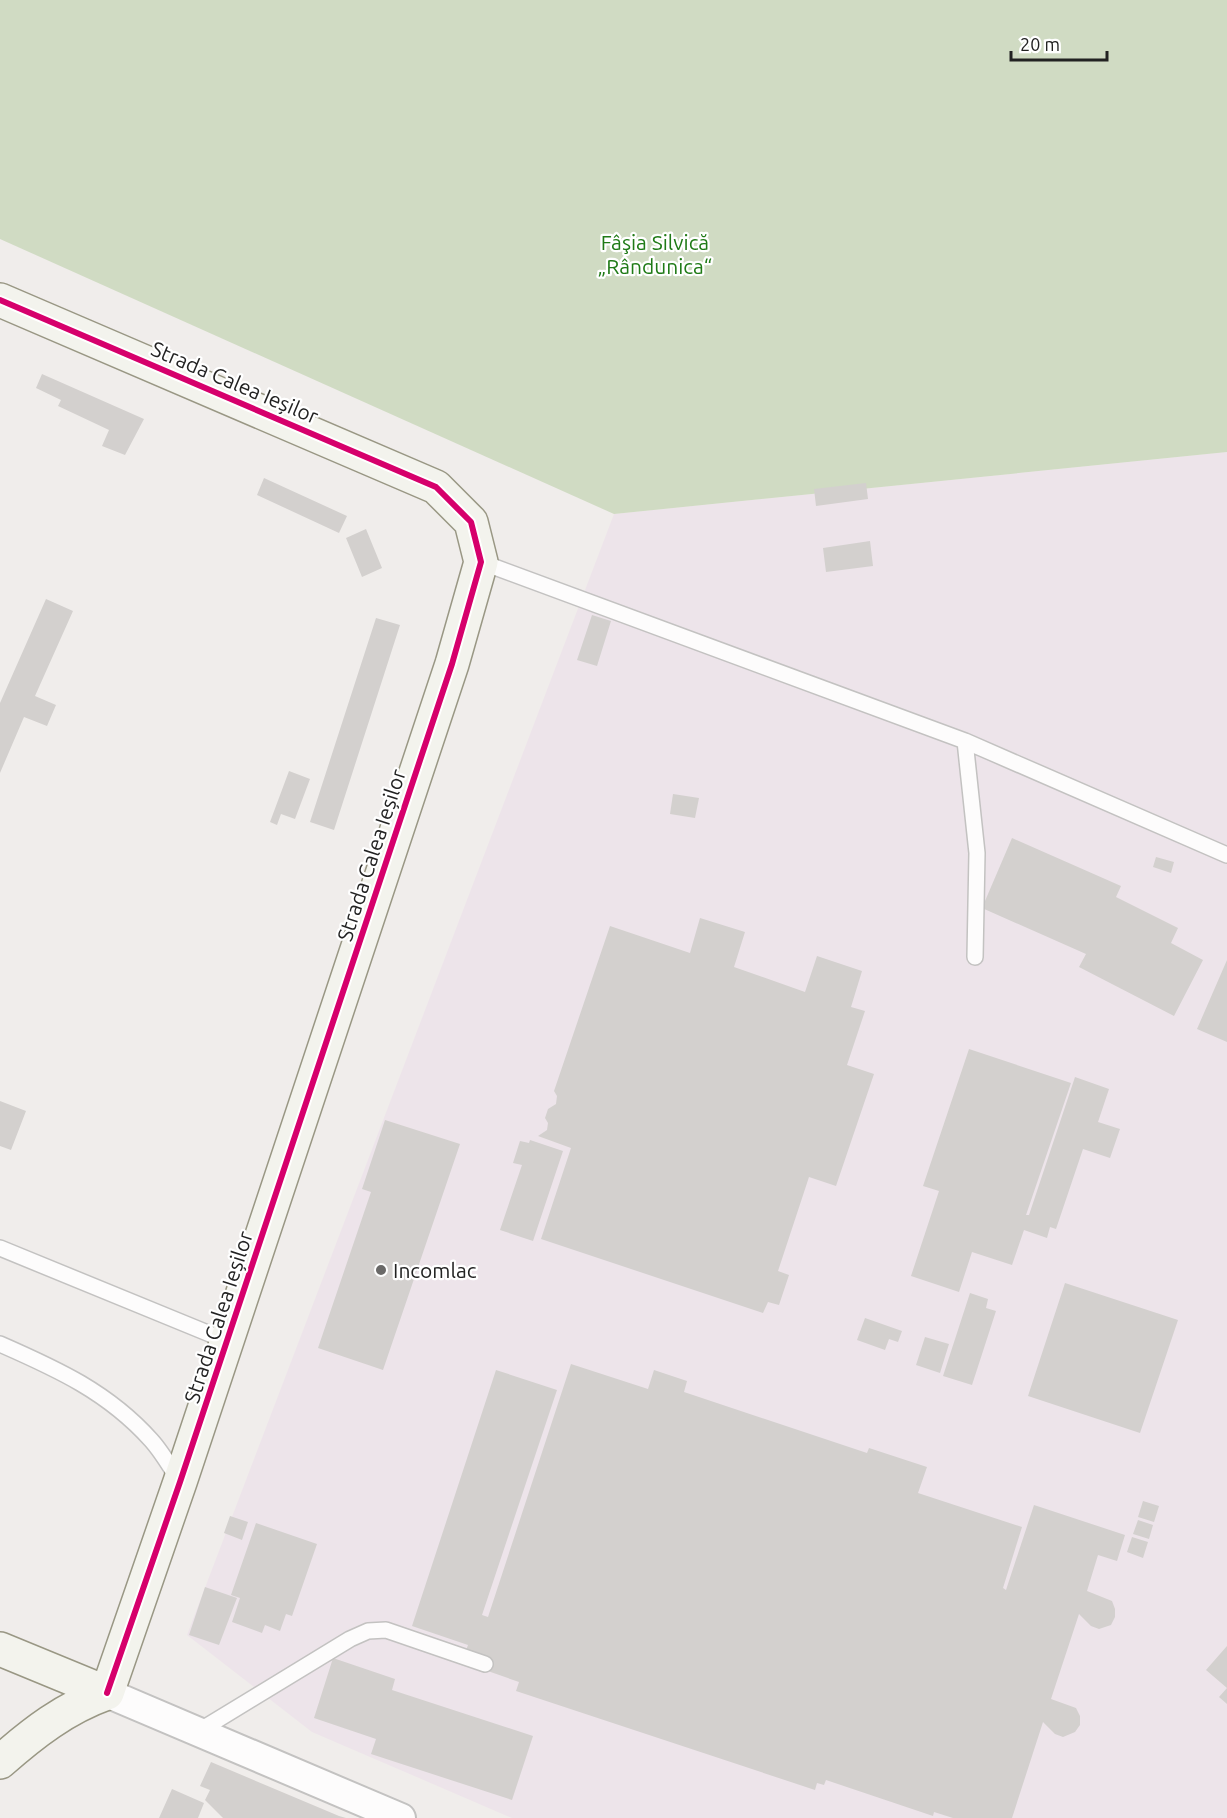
<svg xmlns="http://www.w3.org/2000/svg" width="1227" height="1818" viewBox="0 0 1227 1818" font-family="Ubuntu,sans-serif">
<style>
.industrial{fill:#ede4ea}
.forest{fill:#d0dbc3}
.building{fill:#d3d0ce}
.lines{fill:none;stroke-linecap:round;stroke-linejoin:round}
.lane-casing{stroke:#c3c2c1;stroke-width:18}
.street-casing{stroke:#c3c2c1;stroke-width:32}
.secondary-casing{stroke:#999784;stroke-width:36}
.lane{stroke:#fdfcfc;stroke-width:15}
.street{stroke:#fdfcfc;stroke-width:28}
.secondary{stroke:#f3f3ed;stroke-width:33}
.cycleway-casing{stroke:#fff;stroke-width:10}
.cycleway{stroke:#d6006c;stroke-width:6}
.poi-dot{fill:#6a6968;stroke:#fff;stroke-width:2}
.labels{text-anchor:middle;dominant-baseline:central;stroke-width:4.5;stroke-linejoin:round;paint-order:stroke}
.park-label{font-size:21px;fill:#1f7a16;stroke:#fff}
.street-label{font-size:21px;fill:#222;stroke:#fff}
.poi-label{font-size:21px;fill:#222;stroke:#fff;text-anchor:start}
</style>
<rect width="100%" height="100%" fill="#f0edeb"/>
<path class="industrial" d="M1227 452V1818H512L312 1732 187 1635 614 514Z"/>
<path class="forest" d="M0 0H1227V452L614 514 0 239Z"/>
<path class="building" d="M42 374 144 419 125 455 102 446 109 430 58 406 61 400 36 388Z
M264 478 347 516 339 533 257 495Z
M866 483 868 499 816 506 814 489Z
M366 529 382 568 362 577 346 538Z
M870 541 873 566 826 572 823 548Z
M46 599 73 611 35 696 56 705 47 726 24 717 0 773V703Z
M592 615 611 621 597 666 577 660Z
M376 618 400 625 334 830 310 822Z
M289 771 310 779 295 819 281 814 277 825 270 822Z
M673 794 699 798 695 818 670 814Z
M1012 838 1121 886 1116 897 1178 928 1171 943 1203 960 1174 1016 1079 967 1086 954 982 908Z
M1156 857 1174 862 1171 873 1153 867Z
M700 918 745 932 734 967 805 992 817 956 862 971 851 1007 865 1011 847 1065 874 1074 836 1186 809 1177 778 1271 789 1275 779 1305 768 1302 763 1313 541 1239 571 1148 538 1136 547 1130 548 1123 545 1118 548 1109 556 1104 557 1096 554 1091 610 926 690 953Z
M1227 960V1042L1197 1029Z
M969 1049 1071 1083 1026 1215H1029L1075 1077 1109 1089 1098 1122 1120 1129 1110 1158 1083 1149 1056 1229 1050 1227 1047 1238 1024 1230 1012 1265 972 1252 959 1292 911 1276 939 1191 923 1186Z
M0 1101 26 1111 11 1150 0 1146Z
M385 1120 460 1144 383 1370 318 1348 371 1192 362 1189Z
M530 1140 563 1151 533 1241 500 1230 522 1165 513 1163 519 1144 520 1141 529 1143Z
M1065 1283 1178 1320 1140 1433 1028 1396Z
M970 1293 988 1299 986 1308 996 1311 972 1385 943 1376Z
M865 1318 902 1331 898 1342 889 1339 885 1350 857 1340Z
M925 1337 949 1344 940 1373 916 1365Z
M571 1364 648 1389 654 1370 687 1381 684 1392 867 1453 869 1448 927 1467 918 1493 1022 1527 1003 1588 1006 1590 1034 1505 1125 1535 1117 1561 1098 1555 1087 1591 1112 1601 1115 1609V1617L1111 1625 1099 1629 1091 1626 1079 1614 1051 1699 1076 1708 1080 1716V1725L1075 1732 1063 1737 1055 1734 1043 1722 1012 1818H953L934 1812 933 1816 826 1780 824 1785 817 1783 815 1790 516 1691 519 1682 462 1662 468 1645 412 1626 496 1370 557 1390 482 1615 488 1617Z
M1143 1501 1159 1506 1154 1522 1138 1517Z
M230 1516 248 1522 242 1540 224 1533Z
M1138 1520 1153 1525 1149 1539 1133 1534Z
M256 1523 317 1544 292 1616 286 1614 280 1631 265 1625 262 1633 232 1622 240 1598 231 1595Z
M1132 1537 1148 1542 1143 1558 1127 1552Z
M205 1587 237 1598 219 1645 189 1635Z
M1227 1646V1704L1219 1697 1227 1688 1206 1670Z
M333 1658 395 1679 392 1690 533 1736 512 1800 371 1754 376 1739 314 1718Z
M211 1762 339 1816 346 1818H223L205 1800 210 1790 200 1786Z
M172 1789 204 1803 198 1818H159Z"/>
<g class="lines">
<defs>
<path id="lane" d="M481 562 965 741 1227 855
M965 741 977 853 975 957
M0 1248 227 1341
M0 1344C57 1369 108 1392 151 1440 162 1452 171 1468 180 1482
M199 1731 350 1639 368 1631 386 1630 485 1664"/>
<path id="street" d="M107 1693 401 1818"/>
<path id="secondary" d="M0 300 436 487 471 522 481 562 452 664 180 1482 107 1693
M0 1649 107 1693
M0 1762C33 1733 65 1708 107 1693"/>
</defs>
<use href="#lane" class="lane-casing"/>
<use href="#street" class="street-casing"/>
<use href="#secondary" class="secondary-casing"/>
<use href="#lane" class="lane"/>
<use href="#street" class="street"/>
<use href="#secondary" class="secondary"/>
<defs>
<path id="cycleway" d="M0 300 436 487 471 522 481 562 452 664 180 1482 107 1693"/>
</defs>
<use href="#cycleway" class="cycleway-casing"/>
<use href="#cycleway" class="cycleway"/>
</g>
<circle class="poi-dot" cx="381" cy="1270" r="6"/>
<g class="labels">
<g class="park-label">
<text x="655" y="242">Fâşia Silvică<tspan x="655" dy="24">„Rândunica“</tspan></text>
</g>
<g class="street-label">
<text transform="translate(235 382) rotate(23)">Strada Calea Ieșilor</text>
<text transform="translate(371 855) rotate(-72)">Strada Calea Ieșilor</text>
<text transform="translate(218 1317) rotate(-72)">Strada Calea Ieșilor</text>
</g>
<g class="poi-label">
<text x="393" y="1270">Incomlac</text>
</g>
</g>
<path d="M1011 51v9h96v-9" fill="none" stroke="#222222" stroke-width="3"/>
<text x="1020" y="51" font-size="18" fill="#222222" stroke="#ffffff" stroke-width="4.5" paint-order="stroke">20 m</text>
</svg>
